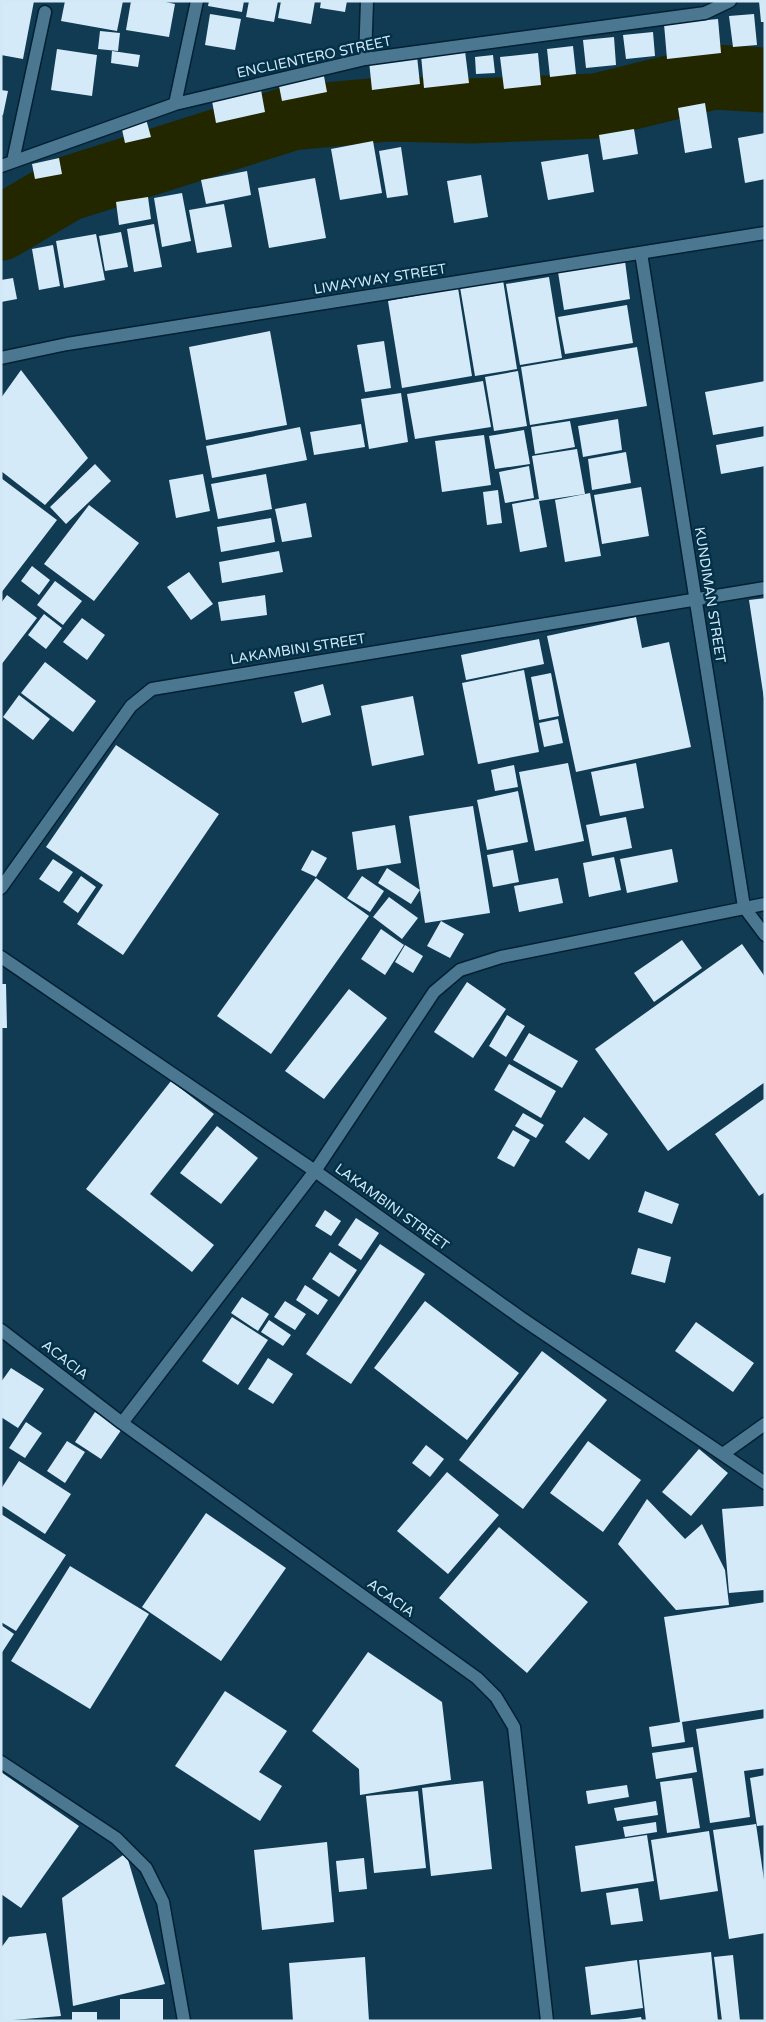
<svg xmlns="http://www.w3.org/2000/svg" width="766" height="2022" viewBox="0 0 766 2022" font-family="'Varela Round',sans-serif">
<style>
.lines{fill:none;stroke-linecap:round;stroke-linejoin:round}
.river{stroke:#222700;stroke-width:65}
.building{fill:#d5eaf9}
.minor-casing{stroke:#012133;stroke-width:15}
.minor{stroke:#4c7791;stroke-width:12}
.labels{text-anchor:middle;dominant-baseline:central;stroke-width:5;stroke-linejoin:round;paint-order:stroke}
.street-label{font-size:14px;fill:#d2e8f7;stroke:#023148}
</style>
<rect width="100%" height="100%" fill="#103b53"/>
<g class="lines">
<path class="river" d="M1 228 67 189 292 118 390 109 470 111 596 106 714 77 765 80"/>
</g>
<path class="building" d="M1 1H34L23 59 1 55Z
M65 1H123L117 31 61 21Z
M131 1H161L175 4 169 37 126 30Z
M209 1H244L242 12 208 6Z
M249 1H278L274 22 246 17Z
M281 1H315L311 24 278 18Z
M321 1H347L345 12 320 8Z
M759 1H765V22H761Z
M210 14 241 19 235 50 205 45Z
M754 14 757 45 733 47 729 16Z
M718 19 721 53 667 59 664 24Z
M100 31 120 33 118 51 98 49Z
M653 32 655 56 626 59 623 35Z
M614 37 616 65 586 68 583 40Z
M573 46 576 74 550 77 547 49Z
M57 49 97 55 92 96 51 90Z
M112 51 140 55 138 67 111 63Z
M465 51 469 83 424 88 421 55Z
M538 53 541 85 504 89 500 57Z
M493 55 495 73 476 74 475 57Z
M417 56 420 84 372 90 369 61Z
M323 71 327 92 282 101 278 81Z
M1 90 8 91 3 115H1Z
M261 90 265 112 216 123 212 101Z
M705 103 712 148 685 153 678 108Z
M146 119 151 137 125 143 121 125Z
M634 129 638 154 603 160 599 135Z
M765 133V179L745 183 738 138Z
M373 141 382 193 340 200 331 149Z
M401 147 408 195 387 198 379 151Z
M588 154 594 192 548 200 541 162Z
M59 158 62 174 35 179 32 164Z
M247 171 251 195 206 204 201 180Z
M481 175 488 217 454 223 447 181Z
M315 178 326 238 269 248 258 188Z
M182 193 191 241 162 247 154 198Z
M148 197 151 219 119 225 116 202Z
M224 204 232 247 197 253 189 210Z
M154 224 162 267 134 272 127 229Z
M121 232 128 267 105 271 99 236Z
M96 234 105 280 64 288 56 241Z
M53 245 60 286 39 290 32 249Z
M625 261 630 299 564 310 558 272Z
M549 277 562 358 520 365 506 284Z
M13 278 17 299 1 302V280Z
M503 280 517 369 475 376 460 287Z
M458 288 472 376 402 388 388 301Z
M627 305 633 343 565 354 558 317Z
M270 331 287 425 206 440 189 347Z
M384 341 391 388 365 392 357 345Z
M637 347 647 406 530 425 521 367Z
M21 370 88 458 45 505 1 471V398Z
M518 371 527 426 494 431 485 377Z
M483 381 491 427 415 439 407 394Z
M765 381V426L713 435 705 392Z
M401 393 408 442 369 449 361 399Z
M618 419 622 450 583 457 578 426Z
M570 421 575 447 535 454 531 427Z
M361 424 365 447 314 455 310 432Z
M300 427 307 460 212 478 206 446Z
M524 430 530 464 495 469 489 436Z
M484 435 491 485 442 492 435 441Z
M765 436V466L721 474 716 445Z
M577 449 585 494 539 501 547 547 520 552 512 504 539 499 532 456Z
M626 452 631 483 592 490 588 459Z
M95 464 111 481 66 524 50 507Z
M529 466 534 498 505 503 499 472Z
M203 474 210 511 176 518 169 480Z
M266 474 272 509 218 519 211 484Z
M1 478 57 520 1 593Z
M641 487 649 536 602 544 594 495Z
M498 490 502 523 487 525 483 492Z
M590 493 601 556 565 562 555 500Z
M306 503 312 537 282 542 275 509Z
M89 505 139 543 94 601 44 564Z
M271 518 275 542 221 552 217 527Z
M279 551 283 572 222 583 219 562Z
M32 566 50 580 39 595 21 581Z
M189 572 213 604 191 620 167 587Z
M55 581 82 601 63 625 37 605Z
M7 595 37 618 1 665V603Z
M265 595 267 615 221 621 218 602Z
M765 598V699H764L749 600Z
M44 614 62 628 46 649 28 635Z
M636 617 642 648 669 642 691 747 576 772 547 636Z
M82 618 105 635 87 660 63 642Z
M539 639 544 664 466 680 461 655Z
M45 662 96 701 73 732 21 693Z
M524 670 539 752 478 764 462 683Z
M551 673 559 716 539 720 531 677Z
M323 684 331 715 302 723 294 692Z
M19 695 50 719 33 740 3 717Z
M413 696 424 755 372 766 361 706Z
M558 719 563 743 544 747 539 723Z
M116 745 219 814 123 955 77 924 103 885 46 847Z
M568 763 584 841 535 851 519 772Z
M636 763 644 808 600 816 591 772Z
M514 765 518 787 495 791 491 770Z
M518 791 528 842 487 850 477 800Z
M473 806 490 913 425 923 420 890 411 904 378 883 387 868 420 890 409 816Z
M626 817 632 848 592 856 586 825Z
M395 825 401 863 357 870 352 832Z
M672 849 678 882 627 893 620 859Z
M312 850 327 858 316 877 301 870Z
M513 850 519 882 493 887 487 855Z
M614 857 621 890 589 897 583 863Z
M53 859 73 872 59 892 39 879Z
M81 876 96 887 78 913 63 902Z
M362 876 384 891 370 912 347 898Z
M316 878 369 916 271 1054 217 1016Z
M558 878 563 903 519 912 514 886Z
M389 897 418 918 402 939 373 917Z
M441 921 464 934 450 958 427 946Z
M381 929 404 945 385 975 361 959Z
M682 940 702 968 654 1002 634 973Z
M742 944 765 977V1082L668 1151 595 1049Z
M405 945 423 956 413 973 395 962Z
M467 982 506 1009 473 1058 434 1032Z
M1 984H6L7 1028H1Z
M349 989 387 1018 324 1099 285 1071Z
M507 1015 525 1026 506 1057 489 1046Z
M529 1033 578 1061 562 1088 513 1060Z
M509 1064 556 1091 541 1118 494 1090Z
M171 1081 214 1114 150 1194 214 1245 192 1272 86 1189Z
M765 1098V1192L759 1196 715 1134Z
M523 1113 544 1125 536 1138 515 1126Z
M584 1117 608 1134 589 1160 565 1142Z
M217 1126 258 1158 221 1204 180 1173Z
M513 1130 530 1140 514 1167 497 1158Z
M645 1191 679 1204 672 1224 638 1212Z
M325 1210 341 1221 331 1236 315 1226Z
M356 1218 379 1233 361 1260 338 1245Z
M380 1244 425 1274 351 1384 306 1354Z
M638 1248 671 1257 665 1283 631 1274Z
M330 1252 357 1270 339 1297 312 1279Z
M305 1285 328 1300 318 1315 296 1300Z
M242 1297 269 1314 258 1331 231 1313Z
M285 1301 306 1314 295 1330 274 1317Z
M425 1301 519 1373 467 1440 374 1368Z
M232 1317 268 1340 238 1385 202 1361Z
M269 1320 291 1335 283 1346 261 1332Z
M696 1322 754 1363 733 1392 675 1351Z
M542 1351 607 1400 523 1509 459 1460Z
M268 1358 293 1374 273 1404 248 1389Z
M11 1368 44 1389 18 1428 1 1417V1382Z
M95 1412 122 1429 101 1459 75 1442Z
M26 1422 42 1433 25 1458 9 1448Z
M67 1441 85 1452 65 1483 47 1471Z
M588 1441 641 1480 603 1532 550 1493Z
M426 1445 444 1459 430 1477 412 1463Z
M699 1449 728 1473 691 1516 662 1492Z
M19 1461 71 1494 45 1534 1 1505V1489Z
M447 1472 499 1515 448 1574 397 1531Z
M647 1499 685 1539 702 1524 725 1570 729 1605 676 1610 618 1544Z
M765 1506V1590L729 1593 722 1509Z
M206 1513 286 1568 221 1661 142 1607Z
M1 1514 66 1555 16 1631 1 1622Z
M499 1527 588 1602 527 1673 439 1598Z
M70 1566 149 1614 90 1709 11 1661Z
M765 1602V1709L682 1722 685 1742 652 1747 649 1727 680 1722 664 1617Z
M1 1625 14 1634 1 1654Z
M368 1652 442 1702 451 1780 360 1795 359 1769 312 1731Z
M225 1691 287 1731 259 1772 282 1786 260 1821 175 1766Z
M765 1718V1768L744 1771 750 1817 710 1823 696 1729Z
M693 1747 697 1772 656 1779 652 1753Z
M1 1772 79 1826 21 1908 1 1894Z
M765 1775V1825L757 1826 750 1778Z
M692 1778 700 1828 667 1833 660 1782Z
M483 1781 492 1869 431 1876 422 1788Z
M627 1785 629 1797 588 1804 586 1791Z
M418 1791 426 1868 374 1873 366 1796Z
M656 1801 658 1815 617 1821 614 1808Z
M656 1822 657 1832 625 1837 623 1827Z
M756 1824 765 1887V1933L729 1939 713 1830Z
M709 1831 718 1891 660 1900 651 1840Z
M647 1835 654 1881 581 1892 575 1846Z
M327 1842 334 1922 262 1930 254 1850Z
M126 1853 165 1984 73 2006 62 1898Z
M364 1858 367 1889 339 1892 336 1861Z
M638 1888 643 1921 611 1925 606 1893Z
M46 1933 61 2016 1 2021V1948L9 1937Z
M711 1952 718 2021H646L639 1960Z
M733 1955 740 2021H722L714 1957Z
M365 1957 369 2021H293L289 1963Z
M637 1960 643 2008 591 2015 585 1967Z
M120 1999H163V2021H120Z
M72 2012H97V2021H72Z
M641 2017 642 2021H618V2020Z"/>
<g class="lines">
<defs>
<path id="minor" d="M365 59 367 1
M175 104 197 1
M13 161 45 12
M1 166 175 104 365 59 705 13 730 1
M641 253 744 907 765 935
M1 358 67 344 765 233
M1 888 131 706 152 689 765 588
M1 957 315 1171 521 1318 765 1483
M1 1330 122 1423 477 1678 496 1697 514 1727 547 2021
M122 1423 315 1171 434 992 460 970 501 957 765 904
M723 1454 765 1424
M1 1762 116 1838 146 1868 163 1902 184 2021"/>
</defs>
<use href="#minor" class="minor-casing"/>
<use href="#minor" class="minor"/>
</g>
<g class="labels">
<g class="street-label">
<text transform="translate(314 57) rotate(-12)">ENCLIENTERO STREET</text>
<text transform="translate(380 279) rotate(-9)">LIWAYWAY STREET</text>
<text transform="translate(710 595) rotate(81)">KUNDIMAN STREET</text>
<text transform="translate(298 649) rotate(-9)">LAKAMBINI STREET</text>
<text transform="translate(392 1207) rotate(36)">LAKAMBINI STREET</text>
<text transform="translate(65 1360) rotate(38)">ACACIA</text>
<text transform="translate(391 1598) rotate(36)">ACACIA</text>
</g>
</g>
<rect width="766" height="2022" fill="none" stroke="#d2e8f7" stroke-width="5"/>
</svg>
